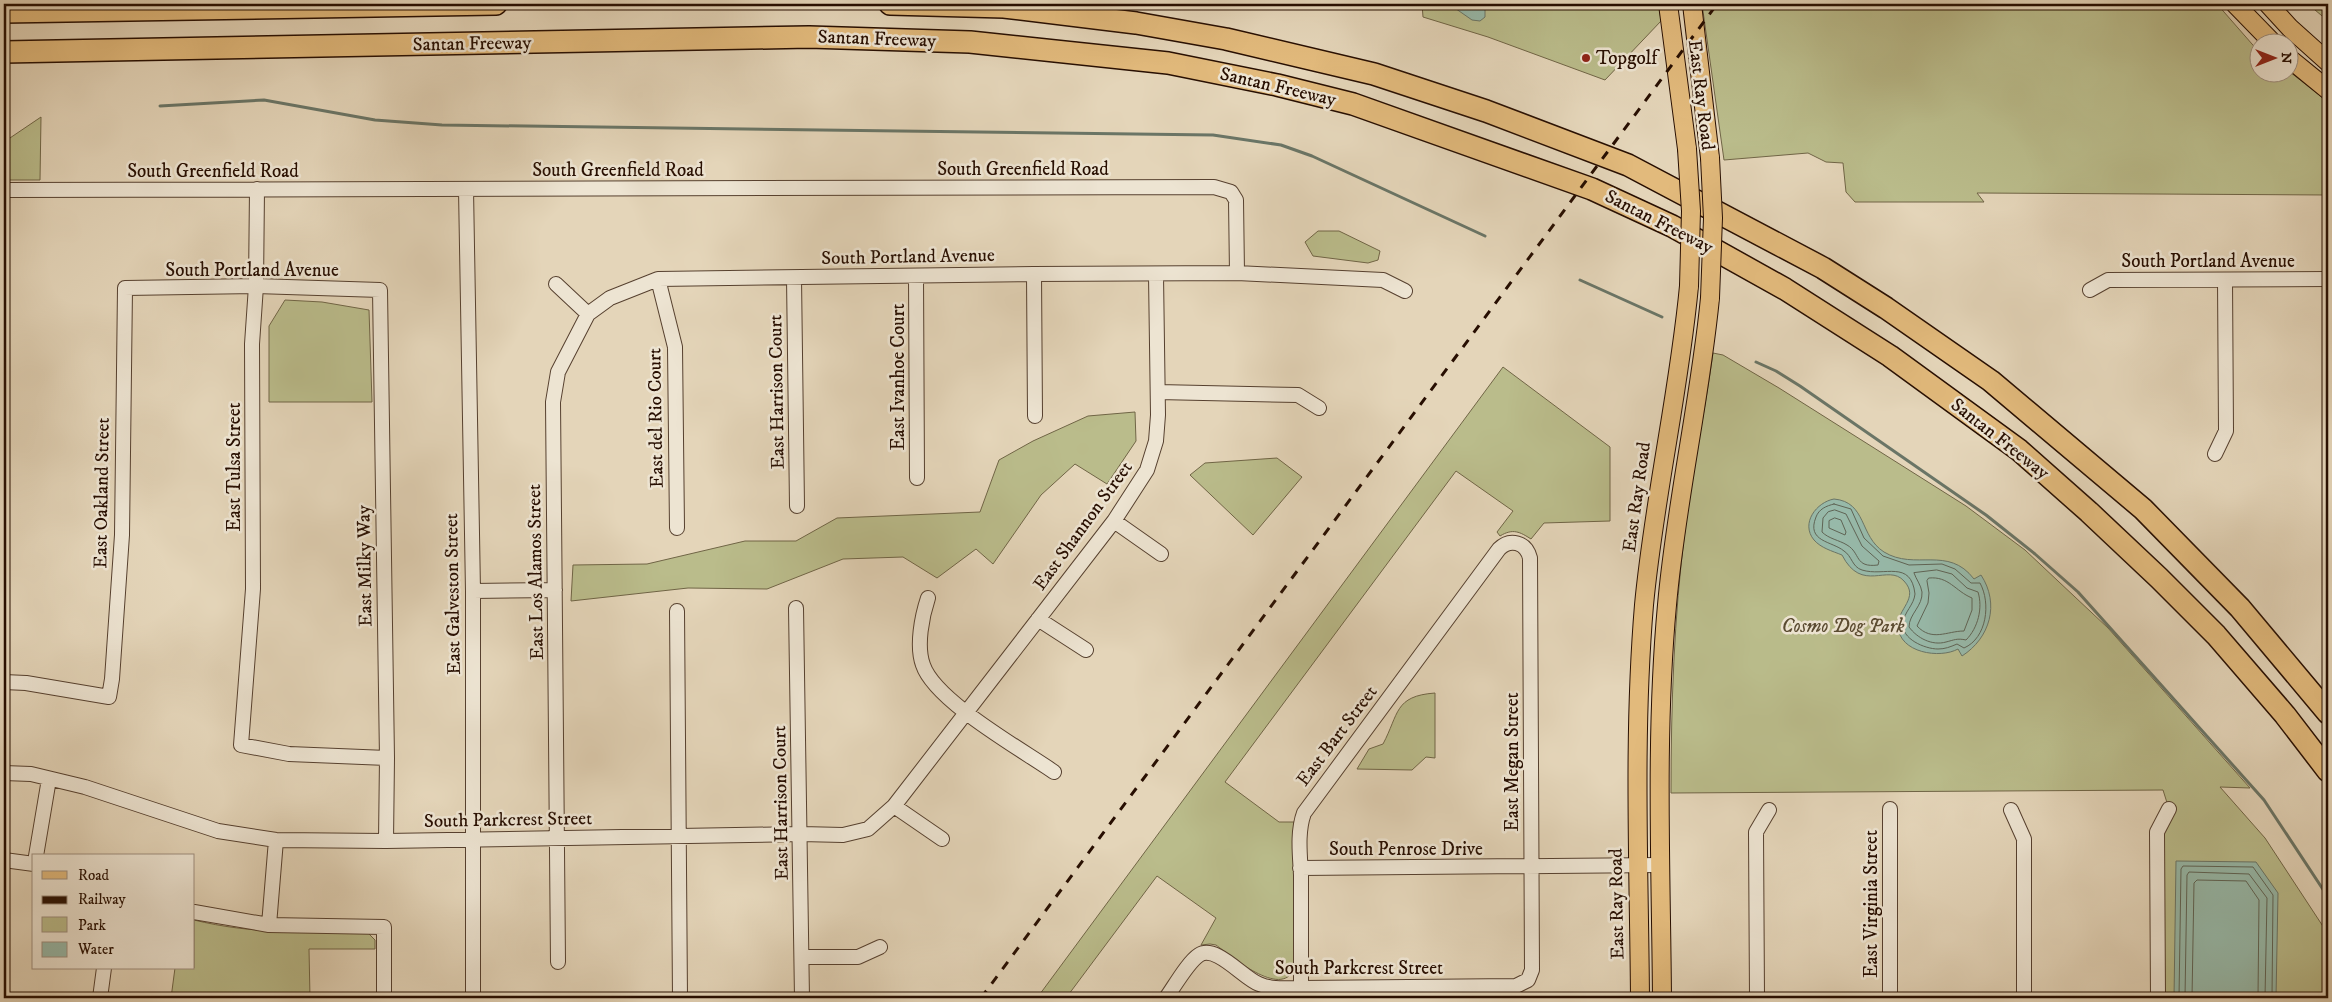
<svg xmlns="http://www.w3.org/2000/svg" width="2332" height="1002" viewBox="0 0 2332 1002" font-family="'IM FELL DW Pica',serif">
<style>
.green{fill:#babc8b;stroke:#706546}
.water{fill:#97b9a9;stroke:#6a7566}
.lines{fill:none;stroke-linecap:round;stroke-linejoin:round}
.shore{stroke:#5f6455;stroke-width:1}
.stream{stroke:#6a7566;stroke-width:3}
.minor-casing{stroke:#56402f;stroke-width:16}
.major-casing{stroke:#270e01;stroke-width:20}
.highway-casing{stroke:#270e01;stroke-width:24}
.minor{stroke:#ede4d2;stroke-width:14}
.major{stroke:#e2ba7c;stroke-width:18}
.highway{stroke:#e2ba7c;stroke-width:21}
.rail{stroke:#270e01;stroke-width:3;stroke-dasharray:9 9;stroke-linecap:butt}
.major-bridge-casing{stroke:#270e01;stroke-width:20;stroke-linecap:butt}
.major-bridge{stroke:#e2ba7c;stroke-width:18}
.poi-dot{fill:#8f2418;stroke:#ede4d2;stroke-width:2}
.labels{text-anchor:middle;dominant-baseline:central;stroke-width:5;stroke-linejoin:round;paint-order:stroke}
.street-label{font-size:19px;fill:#270e01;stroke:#ede4d2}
.poi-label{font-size:19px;fill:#270e01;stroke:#ede4d2;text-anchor:start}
.park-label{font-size:19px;font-style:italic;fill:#5a4b31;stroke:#ede4d2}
</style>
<rect width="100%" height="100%" fill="#e4d5b9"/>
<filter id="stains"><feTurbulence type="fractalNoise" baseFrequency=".004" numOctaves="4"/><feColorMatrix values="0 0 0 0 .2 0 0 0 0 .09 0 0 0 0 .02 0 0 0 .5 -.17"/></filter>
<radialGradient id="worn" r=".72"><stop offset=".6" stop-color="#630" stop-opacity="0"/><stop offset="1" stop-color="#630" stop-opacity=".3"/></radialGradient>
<path class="green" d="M1422 4H1659L1661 21 1605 80 1488 37 1423 17Z
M1702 4H2217L2259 52 2260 72H2290L2328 102V195L1977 193 1984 202H1855L1846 192 1843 163 1826 162 1808 153 1724 160Z
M2308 4H2328V21Z
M41 117 40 180H4V142Z
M1318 231H1339L1380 251 1378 260 1368 263 1313 256 1305 242Z
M285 300 322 302 369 310 372 402H269V326Z
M1713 353 1723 355 1779 388 1966 506 2025 550 2108 628 2250 788 2220 787 2265 838 2328 934V998H2158L2157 832 2169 809 2163 790 1671 793C1671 705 1674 617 1685 530 1692 471 1705 412 1713 353Z
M1503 367 1610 447V521L1544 523 1531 539C1520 532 1513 528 1500 536L1497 532 1513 511 1456 471 1225 782 1279 822H1294V969C1281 999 1231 956 1216 945L1210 944 1201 945 1216 918 1157 876 1066 998H1037Z
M1135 412 1136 441 1107 484 1075 464 1041 495 993 564 976 549 937 578 903 557 843 559 767 589 688 588 571 601 573 565 647 564 745 541H796L837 518 980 512 999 460 1033 441 1088 416Z
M1277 458 1302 477 1253 535 1190 475 1205 463Z
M1435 693V758L1426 757 1412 770 1357 769 1369 749 1383 744C1399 714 1394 696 1435 693Z
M194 920C251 934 307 933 365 930L375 940V949H309L310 998H171L175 968H194Z"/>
<path class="water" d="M1449 4H1481L1485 10V17L1480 21 1472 20Z
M1834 499C1867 502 1859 536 1884 552 1915 571 1948 545 1974 579L1981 575C2000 604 1990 638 1962 656L1958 649C1940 659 1899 653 1898 626 1897 609 1920 598 1904 581 1888 563 1862 594 1842 555 1832 551 1821 548 1814 540 1800 523 1817 502 1834 499Z
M2176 861 2256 862 2278 893 2276 998H2174Z"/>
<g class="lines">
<path class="shore" d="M1834 504 1851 509 1864 538 1883 556 1909 565 1942 564 1955 569 1971 583H1980C1991 603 1987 638 1964 648L1957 644C1950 647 1945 649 1938 649 1925 649 1901 639 1903 623 1904 612 1914 605 1915 594 1911 559 1884 577 1862 570 1852 567 1852 556 1844 551 1832 541 1806 542 1816 517 1819 509 1826 506 1834 504Z
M1835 510 1846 514 1862 546 1879 561 1878 565C1854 568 1861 553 1847 545 1839 540 1829 539 1822 532L1823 518 1828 512Z
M1835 518 1841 520 1846 532 1845 535 1829 528V521Z
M1937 570 1952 574 1967 588 1978 592C1983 608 1978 628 1966 640 1957 638 1954 640 1946 642 1932 646 1917 638 1909 627 1909 614 1923 606 1922 592 1921 585 1916 579 1914 573Z
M1929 578C1949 576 1955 591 1972 598V610L1964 631C1947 631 1932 642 1917 626L1928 603 1929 593 1927 581Z
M2179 998 2181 869 2183 866 2253 867 2273 895 2272 998
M2185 998 2187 875 2189 872 2249 874 2267 898 2265 998
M2192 998 2194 883 2197 880 2246 881 2259 900 2258 998"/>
<path class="stream" d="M160 106 264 100 375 120 442 125 1213 135 1281 145 1312 156 1485 236
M1580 280 1662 317
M1756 362 1776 371 1800 386 1986 515 2035 554 2078 592 2264 800 2328 897"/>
<defs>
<path id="minor" d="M257 189 256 286 252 344 253 589 241 745 289 754 387 758
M466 189 473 591V998
M4 190 1214 187 1231 192 1236 200 1237 273
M1034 274 1035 416
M916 276 917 478
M794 278 797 506
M658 279 675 347 677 528
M556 284 588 314
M2090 290 2108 280 2328 279
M1158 392 1298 395 1319 408
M2215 454 2226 431 2225 280
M1114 521 1161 554
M473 591 555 590
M928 598C922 616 916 646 923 665 935 701 1021 749 1054 772
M796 608 802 998
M677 611 680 998
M1038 619 1086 650
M4 682 26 683 109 697 112 679 122 535 125 288 256 286 380 290 387 758 386 841
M4 773 31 774 85 787 218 831 276 840 386 841 801 834 843 835 868 829 894 806 1114 521 1147 470 1156 441 1158 415 1156 275
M894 806 942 839
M1890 809V998
M2011 810 2024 839V998
M36 856 49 779
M4 860 34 864
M1300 868 1661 865
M194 912 269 925 384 927V998
M269 925 276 840
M802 957H858L880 947
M558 962 553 402 558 372 588 314 610 298 658 279 1034 274 1237 273 1383 280 1405 291
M100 998 104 968
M1166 998C1174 987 1188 962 1199 955 1216 944 1243 978 1259 984 1272 990 1287 988 1301 988L1516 986 1528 980 1532 970 1530 558C1526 542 1510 538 1499 549L1304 813C1297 832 1300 855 1301 875 1301 916 1301 957 1301 998
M1757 998 1756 832 1769 810
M2158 998 2157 832 2169 809"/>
<path id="major" d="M1668 4 1687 149
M1692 4 1710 158
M2235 4 2272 42
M2268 4 2290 28 2328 62
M2290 59 2328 90
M1640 998C1639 867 1633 736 1644 605 1654 498 1679 393 1689 286
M1662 998C1661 868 1655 735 1667 605 1676 502 1700 401 1710 298"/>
<path id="highway" d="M890 4 1004 7 1136 23 1226 39 1374 74 1486 111 1628 165 1823 268 1886 308 1991 381 2143 509 2240 608 2328 713
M4 12 496 4
M4 52 809 37 970 42 1168 63 1277 85 1353 104 1592 189 1672 226 1785 289 1890 356 2019 450 2089 512 2159 578 2216 635 2285 715 2328 771"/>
</defs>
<use href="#minor" class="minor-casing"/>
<use href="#major" class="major-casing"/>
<use href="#highway" class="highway-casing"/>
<use href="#minor" class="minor"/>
<use href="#major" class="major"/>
<use href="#highway" class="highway"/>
<path class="rail" d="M981 998 1717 4"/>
<defs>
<path id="major-bridge" d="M1687 149 1691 211 1689 286
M1710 158 1713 218 1710 298"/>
</defs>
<use href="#major-bridge" class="major-bridge-casing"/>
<use href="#major-bridge" class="major-bridge"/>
</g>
<circle class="poi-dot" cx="1586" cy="58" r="5"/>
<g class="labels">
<g class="street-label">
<text transform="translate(877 39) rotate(2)">Santan Freeway</text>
<text transform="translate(472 44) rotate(-1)">Santan Freeway</text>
<text transform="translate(1278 87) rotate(13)">Santan Freeway</text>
<text transform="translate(1701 95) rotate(83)">East Ray Road</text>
<text x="1023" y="169">South Greenfield Road</text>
<text x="618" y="170">South Greenfield Road</text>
<text x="213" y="171">South Greenfield Road</text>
<text transform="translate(1659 222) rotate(27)">Santan Freeway</text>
<text transform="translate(908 257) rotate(-1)">South Portland Avenue</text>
<text x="2208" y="261">South Portland Avenue</text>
<text x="252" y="270">South Portland Avenue</text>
<text transform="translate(898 377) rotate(-90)">East Ivanhoe Court</text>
<text transform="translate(777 392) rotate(-91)">East Harrison Court</text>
<text transform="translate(656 418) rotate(-91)">East del Rio Court</text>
<text transform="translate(2000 439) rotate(38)">Santan Freeway</text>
<text transform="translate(234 467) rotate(-90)">East Tulsa Street</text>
<text transform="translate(102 493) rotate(-89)">East Oakland Street</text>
<text transform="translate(1637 497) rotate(-82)">East Ray Road</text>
<text transform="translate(1083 526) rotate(-54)">East Shannon Street</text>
<text transform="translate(365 566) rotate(-91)">East Milky Way</text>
<text transform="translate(536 572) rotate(-91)">East Los Alamos Street</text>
<text transform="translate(453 594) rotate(-91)">East Galveston Street</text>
<text transform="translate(1337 736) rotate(-53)">East Bart Street</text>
<text transform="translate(1512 762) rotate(-90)">East Megan Street</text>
<text transform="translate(781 803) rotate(-91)">East Harrison Court</text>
<text transform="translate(508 820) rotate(-1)">South Parkcrest Street</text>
<text x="1406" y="849">South Penrose Drive</text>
<text transform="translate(1617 904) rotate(-91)">East Ray Road</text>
<text transform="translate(1871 904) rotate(-90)">East Virginia Street</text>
<text x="1359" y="968">South Parkcrest Street</text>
</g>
<g class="poi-label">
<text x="1596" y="58">Topgolf</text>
</g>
<g class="park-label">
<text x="1843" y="626">Cosmo Dog Park</text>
</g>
</g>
<rect width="2332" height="1002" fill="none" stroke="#e4d5b9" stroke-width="20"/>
<rect x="5" y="5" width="2322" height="992" fill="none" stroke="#270e01" stroke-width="2.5"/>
<rect x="10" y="10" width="2312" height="982" fill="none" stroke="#270e01"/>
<rect x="32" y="854" width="162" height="115" fill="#ede4d2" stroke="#9e8e7e"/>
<rect x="42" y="871" width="25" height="8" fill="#e2ba7c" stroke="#9e8e7e"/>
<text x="78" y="880" font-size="15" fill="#270e01">Road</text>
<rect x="42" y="896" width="25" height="8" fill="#270e01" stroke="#9e8e7e"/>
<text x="78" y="904" font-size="15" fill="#270e01">Railway</text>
<rect x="42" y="917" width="25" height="15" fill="#babc8b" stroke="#9e8e7e"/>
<text x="78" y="930" font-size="15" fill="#270e01">Park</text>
<rect x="42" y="942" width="25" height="15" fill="#97b9a9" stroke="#9e8e7e"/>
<text x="78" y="954" font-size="15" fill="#270e01">Water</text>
<g transform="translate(2274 58) rotate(90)"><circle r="24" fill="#ede4d2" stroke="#9e8e7e"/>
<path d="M0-4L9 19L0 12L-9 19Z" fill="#8f2418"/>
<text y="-8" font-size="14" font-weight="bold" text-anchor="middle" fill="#270e01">N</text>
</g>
<rect width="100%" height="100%" filter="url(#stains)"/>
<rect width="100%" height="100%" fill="url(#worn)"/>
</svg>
